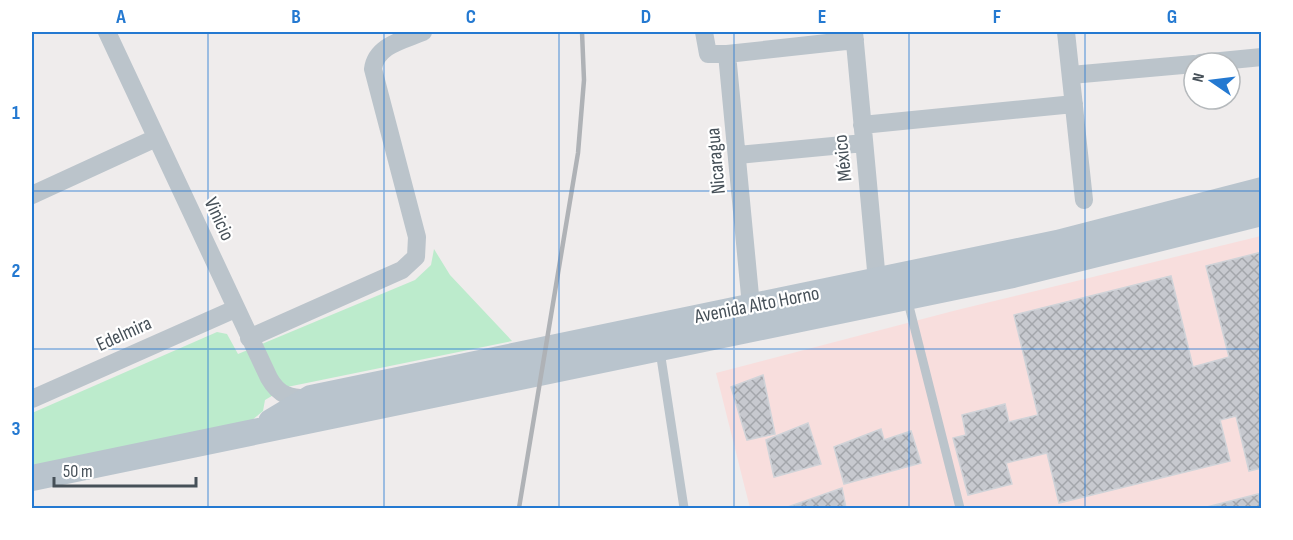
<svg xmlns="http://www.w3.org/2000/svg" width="1293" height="540" viewBox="0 0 1293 540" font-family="'Sofia Sans Condensed',sans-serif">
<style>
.medical{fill:#f8dedd}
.green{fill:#bcebcc}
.building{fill:url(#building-cross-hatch);stroke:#d0d3d8;stroke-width:1.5}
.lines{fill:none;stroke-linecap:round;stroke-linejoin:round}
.lane{stroke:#bbc4cb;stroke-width:9}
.street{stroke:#bbc4cb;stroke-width:18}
.secondary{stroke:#b9c4cd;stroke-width:26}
.rail{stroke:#afb2b6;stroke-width:4.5}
.grid{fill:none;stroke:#2479d1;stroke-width:1.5;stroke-opacity:0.55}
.labels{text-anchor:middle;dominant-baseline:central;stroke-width:4.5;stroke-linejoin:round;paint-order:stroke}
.street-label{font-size:20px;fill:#465058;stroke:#fff}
.neatline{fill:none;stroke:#2479d1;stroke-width:2}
.grid-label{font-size:20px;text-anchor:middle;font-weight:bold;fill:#2479d1}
</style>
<defs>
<pattern id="building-cross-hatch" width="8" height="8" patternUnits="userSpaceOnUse" patternTransform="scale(1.5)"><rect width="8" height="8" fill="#c7c9cf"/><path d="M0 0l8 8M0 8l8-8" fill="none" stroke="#a3a6ab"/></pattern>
</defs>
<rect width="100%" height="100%" fill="#efecec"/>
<path class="medical" d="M1261 236V508H750L716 373 957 310Z"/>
<path class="green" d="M434 249 450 275 512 341 287 387 265 400 263 411 251 421 32 466V413L217 332 227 334 238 354 415 280 431 265Z"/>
<path class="building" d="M1262 252V468L1249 471 1236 416 1220 420 1230 461 1059 503 1047 453 1006 463 1012 484 968 495 953 438 966 435 962 415 1005 404 1009 422 1038 415 1014 315 1171 276 1193 367 1229 357 1206 266Z
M763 375 775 434 747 440 731 387Z
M808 423 821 464 774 477 766 440Z
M881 429 884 440 911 431 921 463 844 484 834 447Z
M842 488 846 508H785Z
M1262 493V508H1203Z"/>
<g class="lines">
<path class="lane" d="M907 298 960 508
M660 351 684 508"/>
<path class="street" d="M107 32 269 378C279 396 291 399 311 398
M704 32 708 54H727L751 306
M854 32 877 281
M1066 32 1084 200
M727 54 855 40
M1200 63 1262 57
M1071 75 1194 64
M862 125 1074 104
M738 155 864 143
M32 195 156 138
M249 338 402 270 416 257 417 237 373 69C376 45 404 40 423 32
M32 399 235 309"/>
<path class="secondary" d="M271 422 311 398 1057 243 1262 190
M32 478 1013 275 1262 213"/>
<path class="rail" d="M519 508 578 153 584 80 582 32"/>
</g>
<path class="grid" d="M208 32V508M384 32V508M559 32V508M734 32V508M909 32V508M1085 32V508M32 191H1262M32 349H1262"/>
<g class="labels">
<g class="street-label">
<text transform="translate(843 158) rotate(-96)">México</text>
<text transform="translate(716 161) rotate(-95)">Nicaragua</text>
<text transform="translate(219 219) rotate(65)">Vinicio</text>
<text transform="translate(757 305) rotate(-11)">Avenida Alto Horno</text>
<text transform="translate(124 334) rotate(-24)">Edelmira</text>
</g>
</g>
<rect width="1293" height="540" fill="none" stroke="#ffffff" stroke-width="66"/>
<g transform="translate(1212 81) rotate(284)"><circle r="28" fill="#ffffff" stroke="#b5b9bc" stroke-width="1.5"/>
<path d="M0-4.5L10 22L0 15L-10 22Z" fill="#2479d1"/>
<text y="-9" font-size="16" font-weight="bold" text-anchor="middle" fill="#465058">N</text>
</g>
<path d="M54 477v9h142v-9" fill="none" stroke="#465058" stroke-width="3"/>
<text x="63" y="477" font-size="18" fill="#465058" stroke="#ffffff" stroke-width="4.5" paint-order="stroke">50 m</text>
<rect x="33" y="33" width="1227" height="474" class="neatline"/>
<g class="grid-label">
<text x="121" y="23">A</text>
<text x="296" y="23">B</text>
<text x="471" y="23">C</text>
<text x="646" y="23">D</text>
<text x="822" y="23">E</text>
<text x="997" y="23">F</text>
<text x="1172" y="23">G</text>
<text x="16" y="119">1</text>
<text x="16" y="277">2</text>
<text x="16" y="435">3</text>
</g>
</svg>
